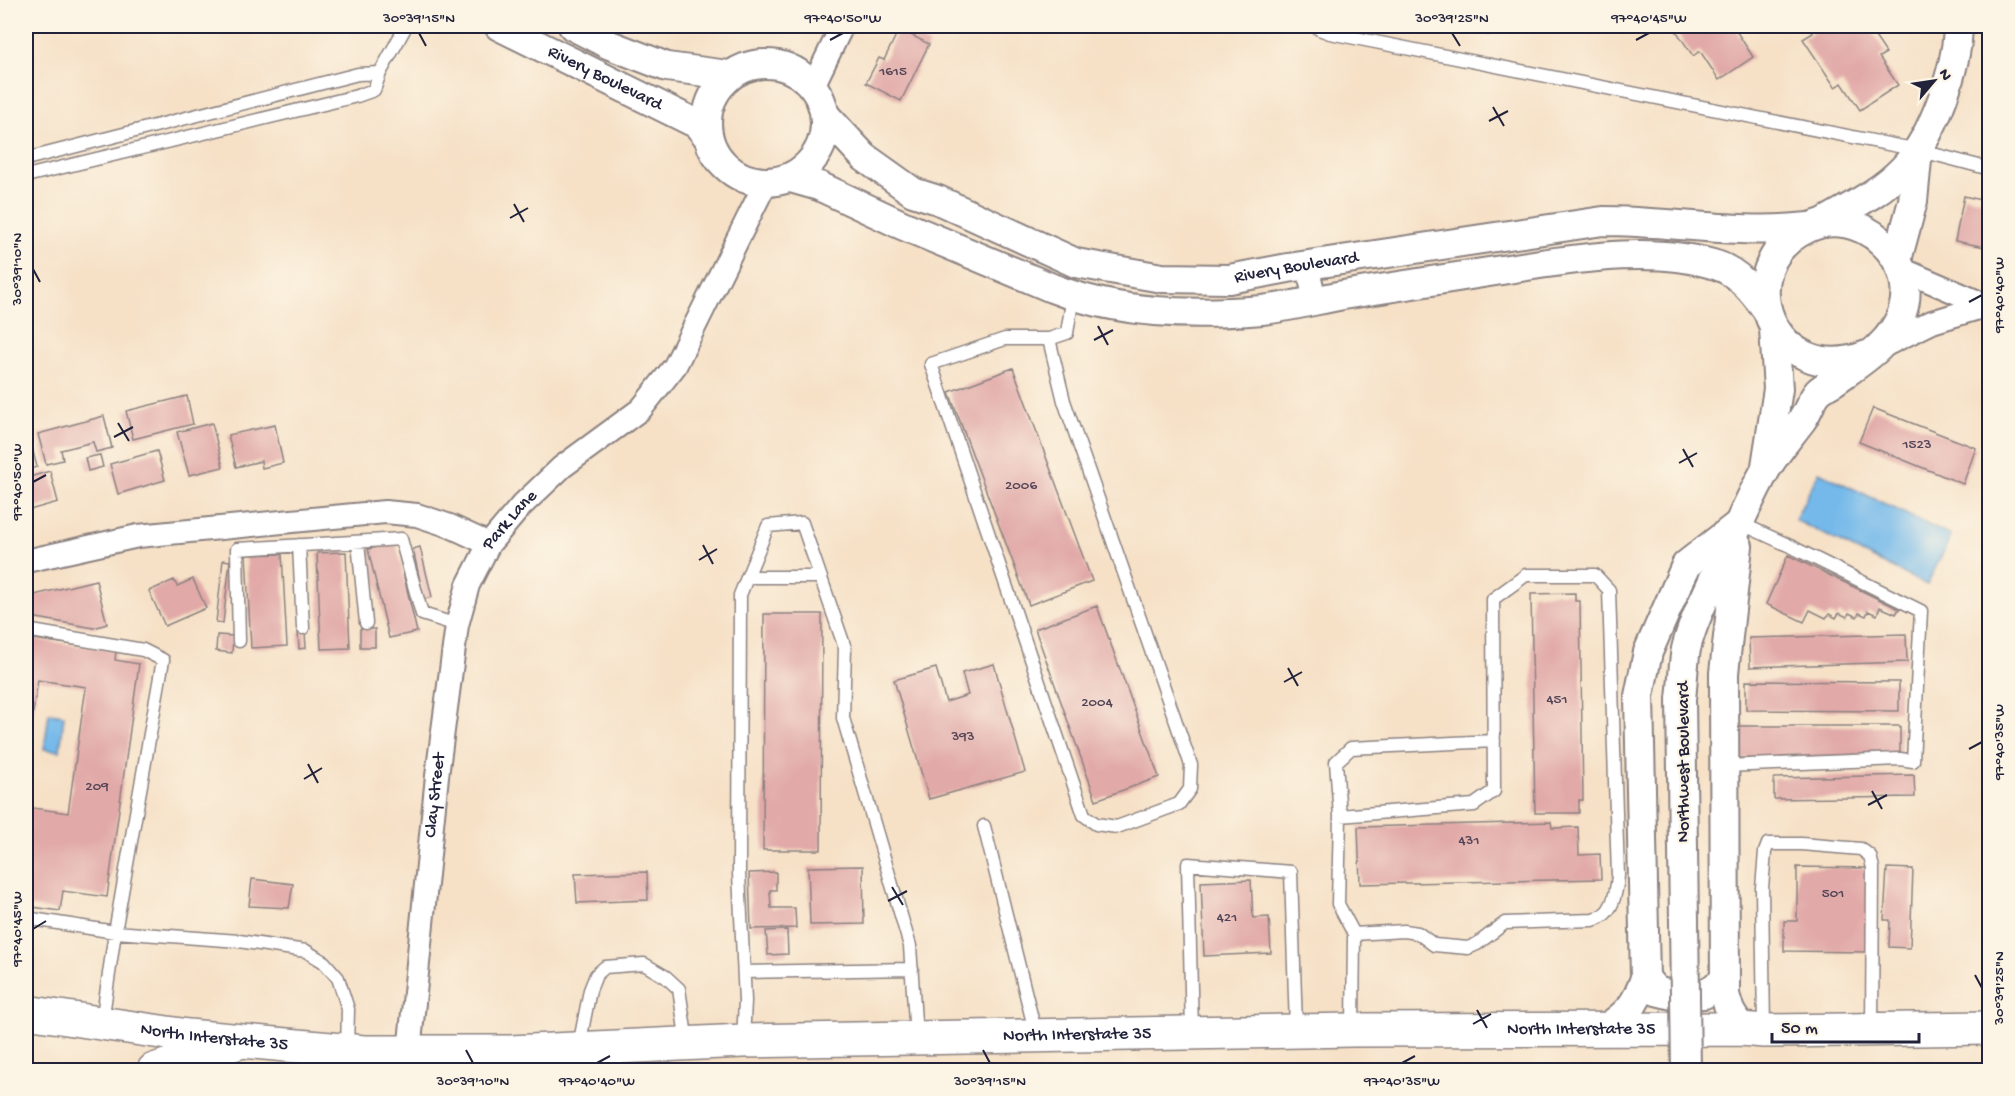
<svg xmlns="http://www.w3.org/2000/svg" width="2015" height="1096" viewBox="0 0 2015 1096" font-family="'Gochi Hand',sans-serif">
<style>
.water{fill:#74b9ea;stroke:#4b6e92;stroke-width:1.5}
.building{fill:#e1a9a7}
.lines{fill:none;stroke-linecap:round;stroke-linejoin:round}
.service-casing{stroke:#8c8281;stroke-width:15}
.minor-casing{stroke:#8c8281;stroke-width:26}
.tertiary-casing{stroke:#8c8281;stroke-width:32}
.secondary-casing{stroke:#8c8281;stroke-width:36}
.motorway-casing{stroke:#8c8281;stroke-width:36}
.service{stroke:#fff;stroke-width:12}
.minor{stroke:#fff;stroke-width:22}
.tertiary{stroke:#fff;stroke-width:28}
.secondary{stroke:#fff;stroke-width:33}
.motorway{stroke:#fff;stroke-width:33}
.tertiary-bridge-casing{stroke:#8c8281;stroke-width:32;stroke-linecap:butt}
.tertiary-bridge{stroke:#fff;stroke-width:28}
.ticks{fill:none;stroke:#22223b;stroke-width:2}
.labels{text-anchor:middle;dominant-baseline:central;stroke-width:4.5;stroke-linejoin:round;paint-order:stroke}
.number-label{font-size:15px;fill:#524456}
.street-label{font-size:18px;fill:#22223b;stroke:#fcf5e5}
.neatline{fill:none;stroke:#22223b;stroke-width:2}
.ticks-label{font-size:15px;text-anchor:middle;fill:#22223b}
</style>
<rect width="100%" height="100%" fill="#fcf5e5"/>
<filter id="ink" filterUnits="userSpaceOnUse"><feTurbulence type="fractalNoise" baseFrequency=".0167" numOctaves="2"/><feDisplacementMap in="SourceGraphic" scale="12" xChannelSelector="R" yChannelSelector="G"/><feConvolveMatrix kernelMatrix="1 2 1 2 8 2 1 2 1" color-interpolation-filters="sRGB"/></filter>
<filter id="wash" filterUnits="userSpaceOnUse"><feTurbulence type="fractalNoise" baseFrequency=".008" numOctaves="4" result="noise"/><feDisplacementMap in="SourceGraphic" scale="24" xChannelSelector="R" yChannelSelector="G"/><feGaussianBlur stdDeviation="1.35" result="paint"/><feColorMatrix in="noise" values="0 0 0 0 0 0 0 0 0 0 0 0 0 0 0 0 0 1.4 0 .05"/><feComposite in="paint" operator="in"/></filter>
<g filter="url(#wash)">
<rect width="100%" height="100%" fill="#f6e1c7"/>
<path class="water" d="M1819 472 1951 536 1927 585 1795 520Z
M49 713 64 715 60 751 44 749Z"/>
<g id="blocks">
<path class="building" d="M1482 26H1503L1488 35Z
M1673 26H1740L1735 29 1753 57 1719 80 1700 51 1693 56Z
M1808 26H1868L1886 53 1879 57 1898 85 1860 110 1842 83 1835 87 1803 39 1813 33Z
M899 29 929 44 901 101 866 83 879 58 884 60Z
M1964 196 1990 202V248L1955 241Z
M1013 368 1092 581 1029 605 949 392Z
M187 396 193 424 133 439 126 411Z
M1873 408 1976 448 1963 484 1859 442Z
M104 416 112 448 96 452 93 442 61 450 63 460 46 464 38 434Z
M212 423 223 467 189 475 177 432Z
M275 425 283 463 262 468 261 461 236 467 228 435Z
M26 436H29L37 467 26 470Z
M157 451 165 480 118 494 110 464Z
M100 455 103 467 88 471 85 458Z
M50 471 58 502 26 511V478Z
M396 543 417 632 389 638 368 549Z
M420 547 432 597 424 599 413 549Z
M346 552 350 648 321 649 317 553Z
M282 554 287 646 251 648 246 555Z
M1788 555 1899 609 1896 614 1880 607 1877 615 1868 611 1866 616 1859 613 1857 617 1849 613 1847 617 1839 613 1836 618 1829 614 1826 618 1810 610 1804 622 1766 604Z
M223 560 230 561 223 623 216 622Z
M193 579 206 608 165 626 149 591 174 580 177 586Z
M96 580 107 624 94 628 26 616V597Z
M1575 593V601H1580L1583 800H1579V813H1535L1531 594Z
M1097 606 1159 777 1096 800 1035 629Z
M764 614H822L821 850H763Z
M360 629H375V647H360Z
M298 632H305L306 648 299 649Z
M1906 634 1907 662 1750 667 1749 638Z
M217 635 233 636 232 653 216 651Z
M26 638 116 651 115 660 139 664 107 897 63 891 60 911 26 906V807L68 813 86 687 38 680 26 758Z
M994 664 1025 772 929 799 894 680 936 668 946 702 968 695 962 673Z
M1746 681 1899 682V711L1746 710Z
M1738 726H1900V759L1738 758Z
M1914 775 1915 797 1774 799V778Z
M1551 822 1552 828 1578 827 1579 855 1600 854 1601 879 1360 884 1358 827Z
M863 866 864 924 810 925 808 867Z
M1797 867 1868 868V952L1784 951V921H1797Z
M1887 868 1913 869 1910 948 1889 947 1890 920H1884Z
M647 872 648 900 577 903 575 874Z
M776 872V890H770L771 908H795L796 928 751 929 749 873Z
M252 879 293 884 289 908 249 906Z
M1251 880 1253 918 1269 917 1271 953 1204 956 1201 882Z
M787 930 788 954 768 955 766 931Z"/>
</g>
</g>
<g filter="url(#ink)">
<use href="#blocks" fill-opacity="0" stroke="#8c8281" stroke-width="1.5"/>
<g class="lines">
<defs>
<path id="service" d="M1315 26 1319 29 1330 33 1918 150 1990 169
M26 159 358 74 380 73
M26 176 357 96 374 90 380 73 406 26
M1049 339 1064 401 1191 765 1190 789 1179 804 1117 827 1096 824 1084 815 931 364 1005 339H1049L1067 333 1073 296
M358 542 366 623
M299 545 303 628
M747 577H820
M26 630 143 650 163 660 115 932 102 1022
M239 641 237 549 401 539 422 614 457 625
M1724 766 1900 759 1913 761 1921 611 1790 546 1740 523
M1340 816 1474 805 1494 791 1493 599 1526 575H1595L1609 590 1618 876C1616 894 1613 915 1593 920L1505 923 1477 944 1468 948 1434 945 1418 933 1404 931 1354 934
M984 826 1036 1035
M26 918 115 932 239 941 306 951 324 962 338 978 348 1009 347 1050
M744 972 912 969
M1353 1029 1354 934 1338 904 1340 816 1336 762 1351 748 1494 741
M1764 1029 1762 888 1765 852 1768 844H1801L1861 849 1870 856 1873 868 1872 1029
M1192 1032 1188 864 1291 872 1296 1028
M743 1040 745 1001 739 873 740 595 768 526 802 523 845 648 843 718 910 946 916 1037
M579 1046 590 990 596 975 605 967 644 964 666 977 679 989 687 1043"/>
<g id="minor">
<path d="M813 86 842 26"/>
<path d="M1307 265 1315 300"/>
<path d="M1901 269 1990 307"/>
<path d="M1881 347 1932 322 1985 306"/>
<path d="M26 561 138 536 385 512 417 515 450 526 489 544"/>
<path id="s1" d="M409 1052 437 776 457 625 468 585 489 544 522 505 562 467 641 409 675 366 766 182"/>
</g>
<g id="tertiary">
<path id="s2" d="M499 26 697 124 708 137"/>
<path d="M573 26 610 45 667 67 728 75"/>
<circle cx="766" cy="123" r="59"/>
<path id="s3" d="M825 115 864 157 913 192 938 200 1076 263 1162 278 1229 279 1288 268 1603 221C1672 221 1740 235 1809 227"/>
<path d="M791 178 819 186 902 225 1052 288C1119 314 1191 316 1262 310 1289 307 1316 300 1343 295 1404 285 1465 276 1527 266 1586 257 1657 247 1716 265 1738 272 1753 291 1766 309"/>
<path d="M1823 223C1850 207 1881 192 1903 169 1933 137 1957 69 1958 26"/>
<path d="M1897 260 1913 201 1918 150"/>
<path d="M1766 466 1778 389 1774 329"/>
<path d="M1738 546 1724 673 1725 995 1730 1011 1741 1029"/>
<path d="M1681 699C1683 683 1683 665 1686 649 1693 620 1708 592 1720 565 1735 534 1748 501 1765 471 1775 453 1790 436 1802 420 1808 412 1811 400 1818 392 1822 388 1828 385 1833 382 1859 363 1891 345 1902 313 1921 259 1859 204 1808 228 1724 266 1773 392 1867 355"/>
<path d="M1645 978 1656 991 1676 996 1704 994 1725 981"/>
<path d="M1604 1030C1628 1013 1635 1007 1645 978L1639 696 1648 652 1686 565 1736 526"/>
</g>
<g id="secondary">
<path id="s4" d="M26 1012 188 1036 364 1052H510L743 1041 1353 1030 1741 1029 1764 1031 1990 1028"/>
</g>
<path id="motorway" d="M154 1070 239 1042"/>
</defs>
<use href="#service" class="service-casing"/>
<use href="#minor" class="minor-casing"/>
<use href="#tertiary" class="tertiary-casing"/>
<use href="#secondary" class="secondary-casing"/>
<use href="#motorway" class="motorway-casing"/>
<use href="#service" class="service"/>
<use href="#minor" class="minor"/>
<use href="#tertiary" class="tertiary"/>
<use href="#secondary" class="secondary"/>
<use href="#motorway" class="motorway"/>
<defs>
<path id="tertiary-bridge" d="M1681 699 1686 1070"/>
</defs>
<use href="#tertiary-bridge" class="tertiary-bridge-casing"/>
<use href="#tertiary-bridge" class="tertiary-bridge"/>
</g>
</g>
<path class="ticks" d="M419 33 426 46M1452 33 1460 46M830 40 843 33M1636 40 1649 33M1493 107 1504 126M1489 121 1508 111M514 204 524 222M510 218 528 208M33 269 40 282M1969 302 1982 295M1098 326 1108 345M1094 340 1113 330M118 423 129 441M114 437 133 427M1683 449 1693 467M1679 463 1697 453M33 482 46 475M703 545 713 564M699 560 717 549M1288 668 1298 686M1284 682 1302 672M1969 749 1982 742M308 764 318 783M304 779 322 768M1872 791 1882 809M1868 805 1887 795M892 887 903 905M888 901 907 891M33 929 46 921M1975 975 1982 988M1477 1010 1487 1028M1473 1024 1491 1014M466 1050 473 1063M983 1050 990 1063M597 1063 610 1056M1402 1063 1415 1056"/>
<g class="labels">
<g class="number-label">
<text x="893" y="72">1615</text>
<text x="1917" y="445">1523</text>
<text x="1021" y="486">2006</text>
<text x="1557" y="700">451</text>
<text x="1097" y="703">2004</text>
<text x="963" y="737">393</text>
<text x="97" y="787">209</text>
<text x="1469" y="841">431</text>
<text x="1833" y="894">501</text>
<text x="1227" y="918">421</text>
</g>
<g class="street-label">
<text stroke="none"><textPath href="#s2" startOffset="118">Rivery Boulevard</textPath></text>
<text stroke="none"><textPath href="#s3" startOffset="518">Rivery Boulevard</textPath></text>
<text stroke="none"><textPath href="#s1" startOffset="549">Park Lane</textPath></text>
<text transform="translate(1684 762) rotate(-90)">Northwest Boulevard</text>
<text stroke="none"><textPath href="#s1" startOffset="258">Clay Street</textPath></text>
<text stroke="none"><textPath href="#s4" startOffset="1558">North Interstate 35</textPath></text>
<text stroke="none"><textPath href="#s4" startOffset="1054">North Interstate 35</textPath></text>
<text stroke="none"><textPath href="#s4" startOffset="190">North Interstate 35</textPath></text>
</g>
</g>
<rect width="2015" height="1096" fill="none" stroke="#fcf5e5" stroke-width="66"/>
<g transform="translate(1934 81) rotate(61)" stroke="#fcf5e5" stroke-width="4.5" paint-order="stroke">
<path d="M0-4.5L10 22L0 15L-10 22Z" fill="#22223b"/>
<text y="-9" font-size="16" font-weight="bold" text-anchor="middle" fill="#22223b">N</text>
</g>
<path d="M1772 1033v9h147v-9" fill="none" stroke="#22223b" stroke-width="3"/>
<text x="1781" y="1033" font-size="18" fill="#22223b" stroke="#fcf5e5" stroke-width="4.5" paint-order="stroke">50 m</text>
<rect x="33" y="33" width="1949" height="1030" class="neatline"/>
<g class="ticks-label">
<text x="419" y="22">30°39'15"N</text>
<text x="843" y="22">97°40'50"W</text>
<text x="1452" y="22">30°39'25"N</text>
<text x="1649" y="22">97°40'45"W</text>
<text transform="translate(16 269) rotate(-90)" y="5">30°39'10"N</text>
<text transform="translate(1998 295) rotate(-90)" y="5">97°40'40"W</text>
<text transform="translate(16 482) rotate(-90)" y="5">97°40'50"W</text>
<text transform="translate(1998 742) rotate(-90)" y="5">97°40'35"W</text>
<text transform="translate(16 929) rotate(-90)" y="5">97°40'45"W</text>
<text transform="translate(1998 988) rotate(-90)" y="5">30°39'25"N</text>
<text x="473" y="1085">30°39'10"N</text>
<text x="597" y="1085">97°40'40"W</text>
<text x="990" y="1085">30°39'15"N</text>
<text x="1402" y="1085">97°40'35"W</text>
</g>
</svg>
